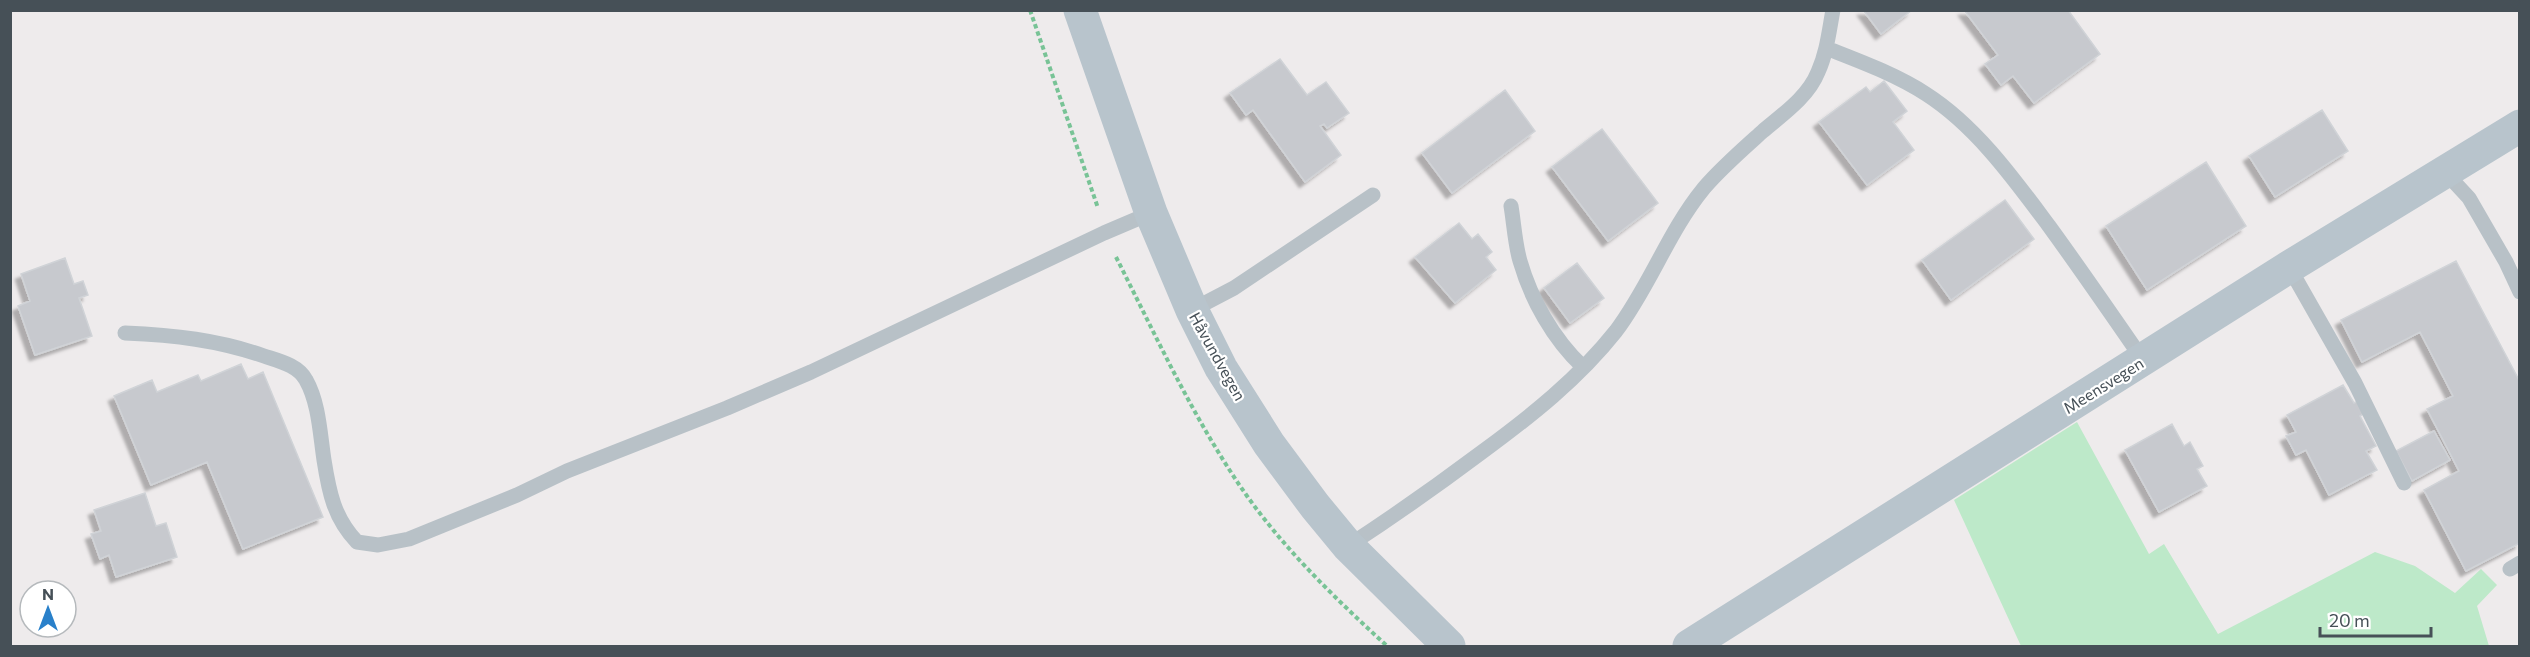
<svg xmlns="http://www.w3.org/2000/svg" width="2530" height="657" viewBox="0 0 2530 657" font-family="Commissioner,sans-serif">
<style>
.green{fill:#bde9c9}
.building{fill:#c7c9ce;stroke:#d0d3d7;stroke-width:1.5;filter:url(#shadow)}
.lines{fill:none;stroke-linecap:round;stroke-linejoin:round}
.path{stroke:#78c396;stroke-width:4;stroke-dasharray:4.5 3;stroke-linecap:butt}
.lane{stroke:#b8c1c7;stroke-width:15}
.secondary{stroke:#b8c4cc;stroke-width:33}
.labels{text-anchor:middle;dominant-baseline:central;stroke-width:4.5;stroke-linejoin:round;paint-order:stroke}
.street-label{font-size:16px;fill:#465057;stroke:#fff}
</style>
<defs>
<filter id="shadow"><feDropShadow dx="-5.5" dy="5.5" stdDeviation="1.5" flood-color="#0004"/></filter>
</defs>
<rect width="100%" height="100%" fill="#eeebec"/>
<path class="green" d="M2077 422 2149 554 2164 544 2218 634 2375 552 2415 566 2455 593 2481 569 2497 585 2477 606 2489 646H2021L1954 500Z"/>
<path class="building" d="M1863 10H1912L1881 34Z
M1964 10H2068L2100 54 2034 103 2013 76 2001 85 1985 64 1998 55Z
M1280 59 1307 95 1326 82 1349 113 1327 128 1324 124 1320 126 1341 155 1305 182 1253 110 1246 115 1230 93Z
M1884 81 1907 111 1893 122 1914 150 1867 185 1819 122 1866 87 1870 92Z
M1505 90 1535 131 1452 193 1422 153Z
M2322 110 2348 151 2275 197 2249 156Z
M1602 129 1658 203 1608 241 1552 167Z
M2206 162 2246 226 2147 290 2106 226Z
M2005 200 2034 239 1951 300 1922 260Z
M1459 223 1472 239 1478 234 1492 252 1486 257 1496 270 1455 303 1415 257Z
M65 258 74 284 83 281 88 295 79 298 92 336 35 355 18 306 30 301 21 274Z
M2456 261 2520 382V543L2466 571 2424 490 2459 471 2427 409 2453 396 2420 332 2362 362 2341 320Z
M1577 263 1604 298 1570 323 1544 288Z
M241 364 248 379 263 372 323 517 243 549 207 462 151 485 114 396 152 380 157 392 198 375 201 381Z
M2343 385 2354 403 2358 401 2365 413 2360 416 2376 446 2366 451 2377 470 2329 495 2306 450 2296 455 2286 436 2296 432 2287 415Z
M2172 424 2184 446 2190 442 2203 466 2197 469 2207 486 2159 512 2125 450Z
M2434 431 2450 460 2412 481 2396 451Z
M145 493 156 526 166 523 177 557 116 577 109 555 100 559 91 534 101 531 94 510Z"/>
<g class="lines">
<path class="path" d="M1030 10 1098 208
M1116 257C1157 338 1195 422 1247 496 1287 552 1337 600 1387 646"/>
<path class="lane" d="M1826 48C1859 61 1895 74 1926 94 1976 126 2014 179 2049 226 2081 270 2112 315 2143 360
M2444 171 2469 198 2506 262 2520 292
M1511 206C1514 224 1515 244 1520 261 1531 299 1553 339 1583 367
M2289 267 2355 383 2404 483
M1192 310 1234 288 1373 195
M125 333C174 335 218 340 264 356 279 361 298 365 306 380 319 403 320 434 324 460 329 492 334 518 357 542L378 545 409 539 517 495 567 471 727 408 811 372 1104 233 1151 213
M1348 546C1394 516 1438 485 1482 452 1531 416 1578 379 1616 331 1650 286 1668 232 1704 188 1721 168 1743 149 1763 131 1783 114 1808 97 1818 72 1827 52 1829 31 1833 10
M2510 569 2520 563"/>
<path class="secondary" d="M1080 10 1151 213 1192 310 1221 368 1269 444 1315 506 1348 546 1449 646
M1689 646 2289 267 2520 126"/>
</g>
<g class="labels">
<g class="street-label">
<text transform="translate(1218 356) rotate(61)">Håvundvegen</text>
<text transform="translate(2103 385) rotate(-32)">Meensvegen</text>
</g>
</g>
<rect width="2530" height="657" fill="none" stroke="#465057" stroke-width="24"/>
<g transform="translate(48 609)"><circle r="28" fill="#ffffff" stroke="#b5b9bc" stroke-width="1.5"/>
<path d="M0-4.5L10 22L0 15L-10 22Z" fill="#2980ca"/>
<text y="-9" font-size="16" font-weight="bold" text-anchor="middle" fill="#465057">N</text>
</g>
<path d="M2320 627v9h111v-9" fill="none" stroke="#465057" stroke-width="3"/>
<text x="2329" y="627" font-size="18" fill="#465057" stroke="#ffffff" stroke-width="4.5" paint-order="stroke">20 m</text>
</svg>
